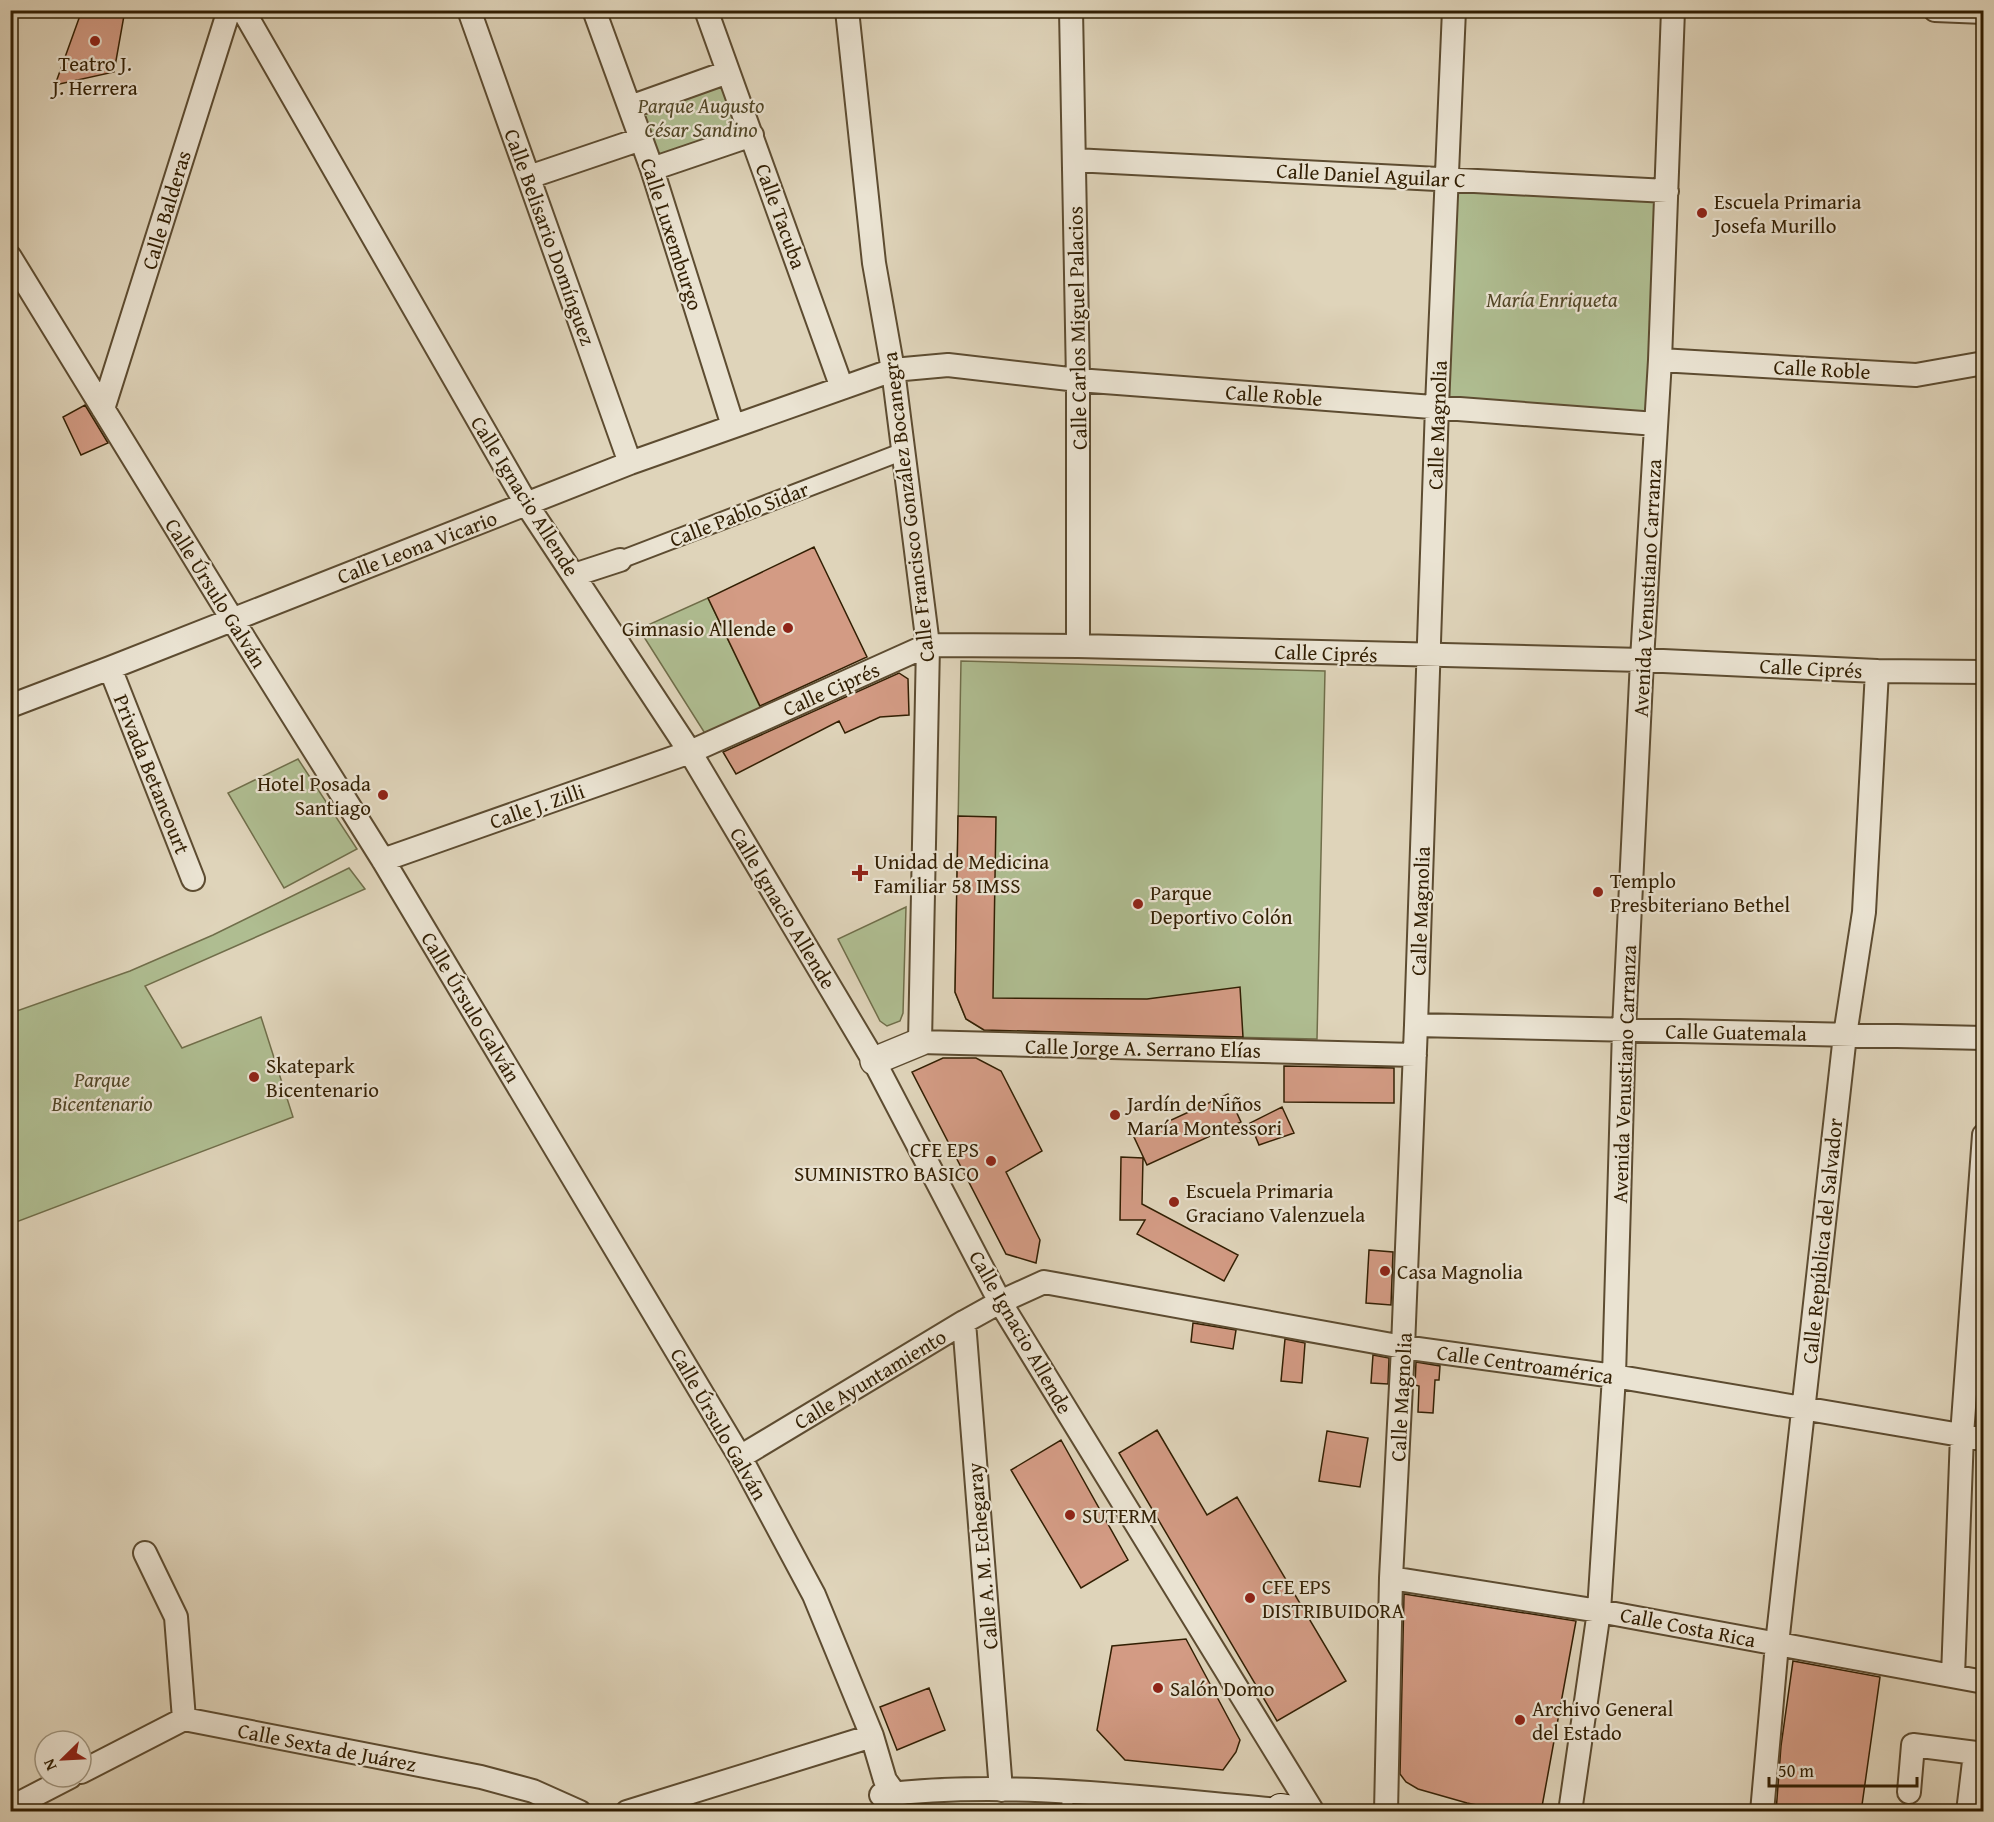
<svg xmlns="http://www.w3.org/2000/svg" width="1994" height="1822" viewBox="0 0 1994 1822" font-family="'Gentium Book Plus',serif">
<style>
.green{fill:#afbd91;stroke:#706e4a;stroke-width:1.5}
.building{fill:#d39b84;stroke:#321f03;stroke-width:1.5}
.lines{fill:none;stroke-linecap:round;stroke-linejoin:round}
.service-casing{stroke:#5d4c31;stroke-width:14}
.pedestrian-casing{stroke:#5d4c31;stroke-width:20}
.minor-casing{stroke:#5d4c31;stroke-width:26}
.tertiary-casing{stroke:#5d4c31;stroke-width:30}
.secondary-casing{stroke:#321f03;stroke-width:34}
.service{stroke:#eae3d2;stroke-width:10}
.pedestrian{stroke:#eae3d2;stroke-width:16}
.minor{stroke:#eae3d2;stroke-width:22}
.tertiary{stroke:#eae3d2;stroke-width:27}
.secondary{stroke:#eae3d2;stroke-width:32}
.poi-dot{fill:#8f2418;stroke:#eae3d2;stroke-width:2}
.labels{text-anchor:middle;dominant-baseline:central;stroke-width:4.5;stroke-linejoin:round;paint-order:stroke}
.poi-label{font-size:21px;fill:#321f03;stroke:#eae3d2;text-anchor:start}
.park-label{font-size:21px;font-style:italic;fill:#514626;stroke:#eae3d2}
.street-label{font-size:21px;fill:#321f03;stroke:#eae3d2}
</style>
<rect width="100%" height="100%" fill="#dfd4ba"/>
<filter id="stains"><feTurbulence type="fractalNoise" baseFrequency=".00333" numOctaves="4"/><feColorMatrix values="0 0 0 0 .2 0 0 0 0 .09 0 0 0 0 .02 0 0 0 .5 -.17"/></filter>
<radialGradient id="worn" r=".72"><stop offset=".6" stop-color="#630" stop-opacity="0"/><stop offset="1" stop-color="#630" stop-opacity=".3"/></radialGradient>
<path class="green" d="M727 76 748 133 654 165 633 109Z
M1447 179 1667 191 1656 424 1437 406Z
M708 598 761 709 706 735 639 629Z
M961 661 1325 671 1317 1039 987 1032 966 1019 955 992Z
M298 759 357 849 284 888 228 793Z
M349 868 365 889 145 986 182 1048 261 1017 293 1117 11 1224V1013L130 971 213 935Z
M906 907 903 1013 900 1021 887 1026 880 1021 838 939Z"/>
<path class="building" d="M82 10H125L114 72 55 85Z
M85 405 108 443 81 455 63 417Z
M814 547 867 657 760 706 708 598Z
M899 673 908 679 909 715 880 717 845 733 839 721 736 774 723 752Z
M958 816 996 817 993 998 1147 999 1240 987 1243 1037 984 1030 966 1019 955 992Z
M943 1058H976L1001 1071 1042 1151 1006 1172 1040 1240 1036 1263 1006 1254 912 1072Z
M1284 1066 1394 1068V1103L1284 1102Z
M1228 1094 1241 1122 1147 1165 1134 1137Z
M1282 1107 1294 1133 1259 1145 1250 1123Z
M1121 1157 1143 1158 1142 1204 1238 1255 1224 1281 1137 1234 1145 1220H1120Z
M1369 1250 1393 1252 1391 1305 1366 1303Z
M1193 1323 1236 1330 1233 1349 1191 1342Z
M1285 1339 1305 1343 1302 1383 1281 1381Z
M1373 1355 1389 1358 1388 1384 1371 1383Z
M1416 1362 1440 1366 1439 1380H1435L1433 1413 1418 1412 1419 1386 1415 1385Z
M1157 1430 1207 1515 1237 1497 1346 1681 1277 1721 1119 1453Z
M1327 1431 1368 1438 1360 1487 1319 1481Z
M1061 1440 1128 1560 1081 1588 1011 1470Z
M1404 1594 1576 1621 1541 1812H1511L1467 1803 1418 1789 1406 1782 1400 1774Z
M1186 1639 1240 1740 1236 1752 1223 1770 1125 1760 1097 1730 1112 1646Z
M1793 1661 1880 1677 1861 1812H1776L1781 1746Z
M929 1688 945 1730 897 1750 880 1707Z"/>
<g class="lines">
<defs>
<path id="service" d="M1067 1812 1068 1792"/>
<path id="pedestrian" d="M620 560 904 451"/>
<path id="minor" d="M243 10 527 505 690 752 874 1061 1000 1302 1313 1812
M469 10 630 463
M594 10 652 169 733 426
M706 10 842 388
M847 10 874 263 893 370 928 645 920 1042 1415 1055
M1071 10 1078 380V646
M1935 10 1984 12
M630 107 728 72
M1074 160 1667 191
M652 169 752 135
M529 177 641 139
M10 257 232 619 383 860 740 1457 814 1595 872 1736 885 1780 895 1794 896 1812
M1660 360 1916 375 1984 363
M103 409 229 10
M574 575 620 560
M110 668 193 879
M10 706 110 668 630 463 893 370 948 365 1078 380 1656 424
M383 860 690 752 928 645 1078 646 1642 660 1877 671 1984 672
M1416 1025 1984 1038
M964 1322 1001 1790
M740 1457 964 1322 1000 1302 1044 1282 1403 1347 1614 1376 1984 1439
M145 1553 176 1617 184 1719
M1391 1578 1599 1611 1984 1682
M1953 1676 1962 1435 1984 1135
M81 1772 184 1719 481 1777 533 1791 580 1812
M1909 1792 1913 1745 1984 1754
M881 1795C1013 1779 1149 1799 1281 1810
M10 1808 70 1777
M627 1812 872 1736
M1386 1812 1391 1578 1403 1347 1416 1025 1437 406 1454 10
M1570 1812 1599 1611 1614 1376 1624 1029 1642 660 1660 360 1673 10
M1762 1812 1777 1644 1845 1035 1864 912 1877 671
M1968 1812 1975 1753"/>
<path id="tertiary" d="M874 1061 920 1042"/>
<path id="secondary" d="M1279 1812 1281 1810 1293 1812"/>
</defs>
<use href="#service" class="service-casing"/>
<use href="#pedestrian" class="pedestrian-casing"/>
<use href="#minor" class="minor-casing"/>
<use href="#tertiary" class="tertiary-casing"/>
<use href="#secondary" class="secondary-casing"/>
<use href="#service" class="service"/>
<use href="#pedestrian" class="pedestrian"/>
<use href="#minor" class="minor"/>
<use href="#tertiary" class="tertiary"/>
<use href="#secondary" class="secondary"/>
</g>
<g class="poi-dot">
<circle cx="95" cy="41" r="6"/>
<circle cx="1702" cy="213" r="6"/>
<circle cx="788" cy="628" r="6"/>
<circle cx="383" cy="795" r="6"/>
<path d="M857 864h6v6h6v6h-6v6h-6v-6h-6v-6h6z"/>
<circle cx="1598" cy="892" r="6"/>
<circle cx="1138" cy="904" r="6"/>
<circle cx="254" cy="1077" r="6"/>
<circle cx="1115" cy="1115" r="6"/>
<circle cx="991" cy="1161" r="6"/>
<circle cx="1174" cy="1202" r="6"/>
<circle cx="1385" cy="1271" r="6"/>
<circle cx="1070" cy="1515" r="6"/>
<circle cx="1250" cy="1598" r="6"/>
<circle cx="1158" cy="1688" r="6"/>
<circle cx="1520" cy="1720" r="6"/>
</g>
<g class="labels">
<g class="poi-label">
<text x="95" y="63" text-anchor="middle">Teatro J.<tspan x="95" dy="24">J. Herrera</tspan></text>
<text x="1714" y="201">Escuela Primaria<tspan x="1714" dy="24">Josefa Murillo</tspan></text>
<text x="776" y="628" text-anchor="end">Gimnasio Allende</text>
<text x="371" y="783" text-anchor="end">Hotel Posada<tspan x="371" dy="24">Santiago</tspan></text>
<text x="874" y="861">Unidad de Medicina<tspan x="874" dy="24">Familiar 58 IMSS</tspan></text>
<text x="1610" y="880">Templo<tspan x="1610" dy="24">Presbiteriano Bethel</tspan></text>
<text x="1150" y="892">Parque<tspan x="1150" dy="24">Deportivo Colón</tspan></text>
<text x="266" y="1065">Skatepark<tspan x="266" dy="24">Bicentenario</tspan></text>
<text x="1127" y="1103">Jardín de Niños<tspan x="1127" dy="24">María Montessori</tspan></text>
<text x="979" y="1149" text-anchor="end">CFE EPS<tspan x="979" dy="24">SUMINISTRO BASICO</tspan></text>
<text x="1186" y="1190">Escuela Primaria<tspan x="1186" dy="24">Graciano Valenzuela</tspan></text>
<text x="1397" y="1271">Casa Magnolia</text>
<text x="1082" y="1515">SUTERM</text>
<text x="1262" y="1586">CFE EPS<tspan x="1262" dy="24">DISTRIBUIDORA</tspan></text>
<text x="1170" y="1688">Salón Domo</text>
<text x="1532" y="1708">Archivo General<tspan x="1532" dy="24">del Estado</tspan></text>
</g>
<g class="park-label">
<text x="701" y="105">Parque Augusto<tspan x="701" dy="24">César Sandino</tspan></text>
<text x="1552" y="299">María Enriqueta</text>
<text x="102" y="1079">Parque<tspan x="102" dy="24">Bicentenario</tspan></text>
</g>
<g class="street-label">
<text transform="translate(1371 175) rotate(3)">Calle Daniel Aguilar C</text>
<text transform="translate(166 210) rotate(-73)">Calle Balderas</text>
<text transform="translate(781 216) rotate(70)">Calle Tacuba</text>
<text transform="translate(672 234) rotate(72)">Calle Luxemburgo</text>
<text transform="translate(550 237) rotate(70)">Calle Belisario Domínguez</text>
<text transform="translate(1077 328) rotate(-91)">Calle Carlos Miguel Palacios</text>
<text transform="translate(1822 369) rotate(3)">Calle Roble</text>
<text transform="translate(1274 395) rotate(4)">Calle Roble</text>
<text transform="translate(1437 425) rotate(-88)">Calle Magnolia</text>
<text transform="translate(525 496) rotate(58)">Calle Ignacio Allende</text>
<text transform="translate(908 507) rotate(-97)">Calle Francisco González Bocanegra</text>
<text transform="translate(739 514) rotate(-21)">Calle Pablo Sidar</text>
<text transform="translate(417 547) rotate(-21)">Calle Leona Vicario</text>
<text transform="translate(1647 588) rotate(-87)">Avenida Venustiano Carranza</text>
<text transform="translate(216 593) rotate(58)">Calle Úrsulo Galván</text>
<text transform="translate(1326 653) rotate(2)">Calle Ciprés</text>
<text transform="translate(1811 668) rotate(3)">Calle Ciprés</text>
<text transform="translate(831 689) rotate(-24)">Calle Ciprés</text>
<text transform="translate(152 774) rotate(68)">Privada Betancourt</text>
<text transform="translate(537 806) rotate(-19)">Calle J. Zilli</text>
<text transform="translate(783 908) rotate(59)">Calle Ignacio Allende</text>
<text transform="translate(1420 911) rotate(-88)">Calle Magnolia</text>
<text transform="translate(471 1007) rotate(59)">Calle Úrsulo Galván</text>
<text transform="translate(1736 1032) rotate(1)">Calle Guatemala</text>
<text transform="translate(1143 1048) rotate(1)">Calle Jorge A. Serrano Elías</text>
<text transform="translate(1624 1074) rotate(-88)">Avenida Venustiano Carranza</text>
<text transform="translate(1822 1241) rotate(-84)">Calle República del Salvador</text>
<text transform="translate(1021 1332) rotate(60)">Calle Ignacio Allende</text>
<text transform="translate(1525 1364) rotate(8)">Calle Centroamérica</text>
<text transform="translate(870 1379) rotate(-31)">Calle Ayuntamiento</text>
<text transform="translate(1401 1397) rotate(-87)">Calle Magnolia</text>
<text transform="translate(719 1424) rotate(60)">Calle Úrsulo Galván</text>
<text transform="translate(982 1556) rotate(-95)">Calle A. M. Echegaray</text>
<text transform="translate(1688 1627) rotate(11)">Calle Costa Rica</text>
<text transform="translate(327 1747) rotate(11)">Calle Sexta de Juárez</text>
</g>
</g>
<rect width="1994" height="1822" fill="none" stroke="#dfd4ba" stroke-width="36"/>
<rect x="12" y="12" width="1970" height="1798" fill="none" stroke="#321f03" stroke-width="3"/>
<rect x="18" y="18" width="1958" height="1786" fill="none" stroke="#321f03" stroke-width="1.5"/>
<g transform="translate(63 1759) rotate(246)"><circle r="28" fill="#eae3d2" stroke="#a0957f" stroke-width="1.5"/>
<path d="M0-4.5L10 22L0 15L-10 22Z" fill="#8f2418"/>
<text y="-9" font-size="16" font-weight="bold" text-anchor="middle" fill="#321f03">N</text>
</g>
<path d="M1769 1777v9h148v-9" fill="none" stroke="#321f03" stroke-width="3"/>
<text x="1778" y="1777" font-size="18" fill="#321f03" stroke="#eae3d2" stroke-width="4.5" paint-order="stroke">50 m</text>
<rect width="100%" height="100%" filter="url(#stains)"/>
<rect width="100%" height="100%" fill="url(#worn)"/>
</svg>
